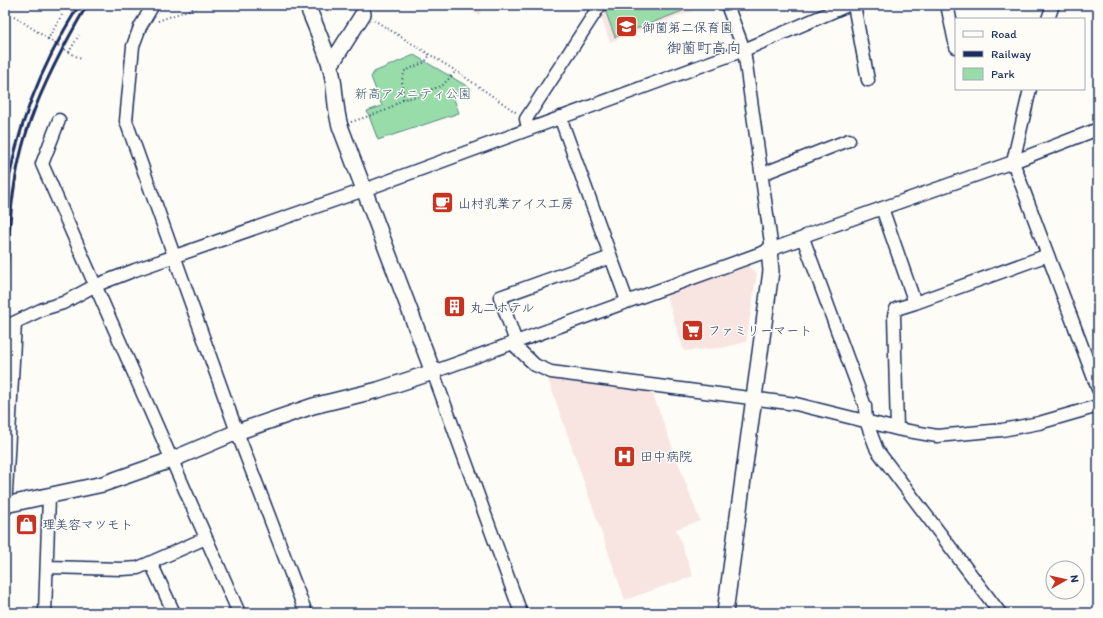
<svg xmlns="http://www.w3.org/2000/svg" width="1103" height="618" viewBox="0 0 1103 618" font-family="Itim,'Klee One',sans-serif">
<style>
.built{fill:#f8e5e1}
.green{fill:#98dca9;stroke:#5a8684}
.lines{fill:none;stroke-linecap:round;stroke-linejoin:round}
.minor-casing{stroke:#1b2f5e;stroke-width:15}
.tertiary-casing{stroke:#1b2f5e;stroke-width:18}
.path{stroke:#1b2f5e;stroke-width:2;stroke-dasharray:1 3;stroke-linecap:butt}
.minor{stroke:#fdfcf7;stroke-width:12}
.tertiary{stroke:#fdfcf7;stroke-width:15}
.rail{stroke:#1b2f5e;stroke-width:3}
.labels{text-anchor:middle;dominant-baseline:central;stroke-width:3;stroke-linejoin:round;paint-order:stroke}
.poi-label{font-size:13px;fill:#1b2f5e;stroke:#fdfcf7;text-anchor:start}
.park-label{font-size:13px;fill:#3a5a71;stroke:#fdfcf7}
.quarter-label{font-size:15px;fill:#1b2f5e;stroke:#fdfcf7}
</style>
<rect width="100%" height="100%" fill="#fdfcf7"/>
<filter id="ink" filterUnits="userSpaceOnUse"><feTurbulence type="fractalNoise" baseFrequency=".025" numOctaves="2"/><feDisplacementMap in="SourceGraphic" scale="8" xChannelSelector="R" yChannelSelector="G"/><feConvolveMatrix kernelMatrix="1 2 1 2 8 2 1 2 1" color-interpolation-filters="sRGB"/></filter>
<g filter="url(#ink)">
<path class="built" d="M462 5H484L479 15Z
M574 5H592L587 13Z
M603 5H708L610 42 599 12Z
M744 263 757 273 746 342 721 348 684 351 665 291Z
M548 379 652 392 700 521 676 529 693 576 625 600Z"/>
<path class="green" d="M608 5H683L685 10 615 37 605 10Z
M414 55 472 89 453 96 459 113 378 140 367 111 382 106 371 77 374 72Z"/>
<g class="lines">
<defs>
<path id="minor" d="M153 5 140 27 133 46 126 121 237 432 306 613
M727 5 744 50 772 250
M854 5 868 80
M947 5 956 47
M1048 19 1053 5
M1030 89 1013 162 1098 389
M560 117 627 301
M59 120 42 164 239 613
M528 128 526 119 600 5
M762 174 849 140
M882 208 915 303 1048 255
M803 238 865 406 866 421 877 450 1000 613
M5 327 43 309 63 303 94 286 135 270 364 190 744 50 848 5
M516 342 500 297 611 257
M512 343 535 365 551 372 796 404 897 429 937 436 1002 430 1039 423 1098 406
M897 429 894 315 896 309 915 303
M5 510 15 323
M151 563 174 613
M47 567 122 569 138 568 206 538
M45 613 49 496
M521 613 433 372 803 238 809 234 1013 162 1098 129"/>
<path id="tertiary" d="M330 66 363 14
M5 505 103 484 171 460 237 432 313 406 378 390 433 372 340 126C334 106 336 86 330 65 324 45 315 25 307 5
M725 613 771 271 769 250"/>
</defs>
<use href="#minor" class="minor-casing"/>
<use href="#tertiary" class="tertiary-casing"/>
<path class="path" d="M14 16 48 39 62 15
M374 20 456 71 517 113
M158 21 202 5
M48 39 69 52 79 35
M69 52 81 59
M403 99 402 80 405 71 425 62 430 55
M351 122 387 110 403 99 417 97 426 91 442 86 456 71"/>
<use href="#minor" class="minor"/>
<use href="#tertiary" class="tertiary"/>
<path class="rail" d="M5 205C14 132 40 68 79 5
M5 317C8 252 8 181 31 119 45 80 66 41 87 5"/>
</g>
</g>
<defs>
<symbol id="school-square" viewBox="-11 -11 22 22"><rect x="-9" y="-9" width="18" height="18" rx="4" fill="#c8321e" stroke="#fdfcf7"/><path d="M0-5L7-2L0 1L-7-2ZM-4 1L0 2.5L4 1V4Q0 6-4 4Z" fill="#fff"/></symbol>
<symbol id="cafe-square" viewBox="-11 -11 22 22"><rect x="-9" y="-9" width="18" height="18" rx="4" fill="#c8321e" stroke="#fdfcf7"/><path d="M-5.5-4.5H6V0H3Q3 3.5 0 3.5H-2.5Q-5.5 3.5-5.5 0ZM3-3.2v2h1.7v-2ZM-6 4.5H4V6H-6Z" fill="#fff"/></symbol>
<symbol id="building-square" viewBox="-11 -11 22 22"><rect x="-9" y="-9" width="18" height="18" rx="4" fill="#c8321e" stroke="#fdfcf7"/><path d="M-4-6H4V6H1V3H-1V6H-4ZM-2.5-4.3h1.7v1.8h-1.7ZM.8-4.3h1.7v1.8H.8ZM-2.5-1h1.7V.8h-1.7ZM.8-1h1.7V.8H.8Z" fill="#fff"/></symbol>
<symbol id="supermarket-square" viewBox="-11 -11 22 22"><rect x="-9" y="-9" width="18" height="18" rx="4" fill="#c8321e" stroke="#fdfcf7"/><path d="M-6-5.5h2.5l.6 2H6L4.5 2H-2.5L-4.4-4H-6ZM-1.5 3.2a1.3 1.3 0 1 0 .1 0ZM3 3.2a1.3 1.3 0 1 0 .1 0Z" fill="#fff"/></symbol>
<symbol id="hospital-square" viewBox="-11 -11 22 22"><rect x="-9" y="-9" width="18" height="18" rx="4" fill="#c8321e" stroke="#fdfcf7"/><path d="M-5-5h3v3.5h4V-5h3V5h-3V1.5h-4V5h-3Z" fill="#fff"/></symbol>
<symbol id="shop-square" viewBox="-11 -11 22 22"><rect x="-9" y="-9" width="18" height="18" rx="4" fill="#c8321e" stroke="#fdfcf7"/><path d="M-5-2.5h2.3a2.7 3.5 0 0 1 5.4 0H5L5.5 6h-11ZM-1.5-2.5h3a1.5 2.3 0 0 0-3 0Z" fill="#fff"/></symbol>
</defs>
<g fill-rule="evenodd">
<use href="#school-square" x="614" y="14" width="25" height="25"/>
<use href="#cafe-square" x="430" y="190" width="25" height="25"/>
<use href="#building-square" x="442" y="294" width="25" height="25"/>
<use href="#supermarket-square" x="680" y="318" width="25" height="25"/>
<use href="#hospital-square" x="612" y="444" width="25" height="25"/>
<use href="#shop-square" x="14" y="512" width="25" height="25"/>
</g>
<g class="labels">
<g class="poi-label">
<text x="642" y="27">御薗第二保育園</text>
<text x="458" y="203">山村乳業アイス工房</text>
<text x="470" y="307">丸二ホテル</text>
<text x="708" y="330">ファミリーマート</text>
<text x="640" y="456">田中病院</text>
<text x="42" y="524">理美容マツモト</text>
</g>
<g class="park-label">
<text x="413" y="93">新高アメニティ公園</text>
</g>
<g class="quarter-label">
<text x="704" y="48">御薗町高向</text>
</g>
</g>
<rect width="1103" height="618" fill="none" stroke="#fdfcf7" stroke-width="20"/>
<rect x="10" y="10" width="1083" height="598" fill="none" stroke="#1b2f5e" stroke-width="1.5" filter="url(#ink)"/>
<rect x="955" y="18" width="130" height="72" fill="#fdfcf7" stroke="#a3aaba"/>
<rect x="963" y="31" width="20" height="6" fill="#fdfcf7" stroke="#a3aaba"/>
<text x="991" y="38" font-size="12" fill="#1b2f5e">Road</text>
<rect x="963" y="51" width="20" height="6" fill="#1b2f5e" stroke="#a3aaba"/>
<text x="991" y="58" font-size="12" fill="#1b2f5e">Railway</text>
<rect x="963" y="68" width="20" height="12" fill="#98dca9" stroke="#a3aaba"/>
<text x="991" y="78" font-size="12" fill="#1b2f5e">Park</text>
<g transform="translate(1065 580) rotate(82)"><circle r="19" fill="#fdfcf7" stroke="#a3aaba"/>
<path d="M0-3L7 15L0 10L-7 15Z" fill="#c8321e"/>
<text y="-6" font-size="11" font-weight="bold" text-anchor="middle" fill="#1b2f5e">N</text>
</g>
</svg>
